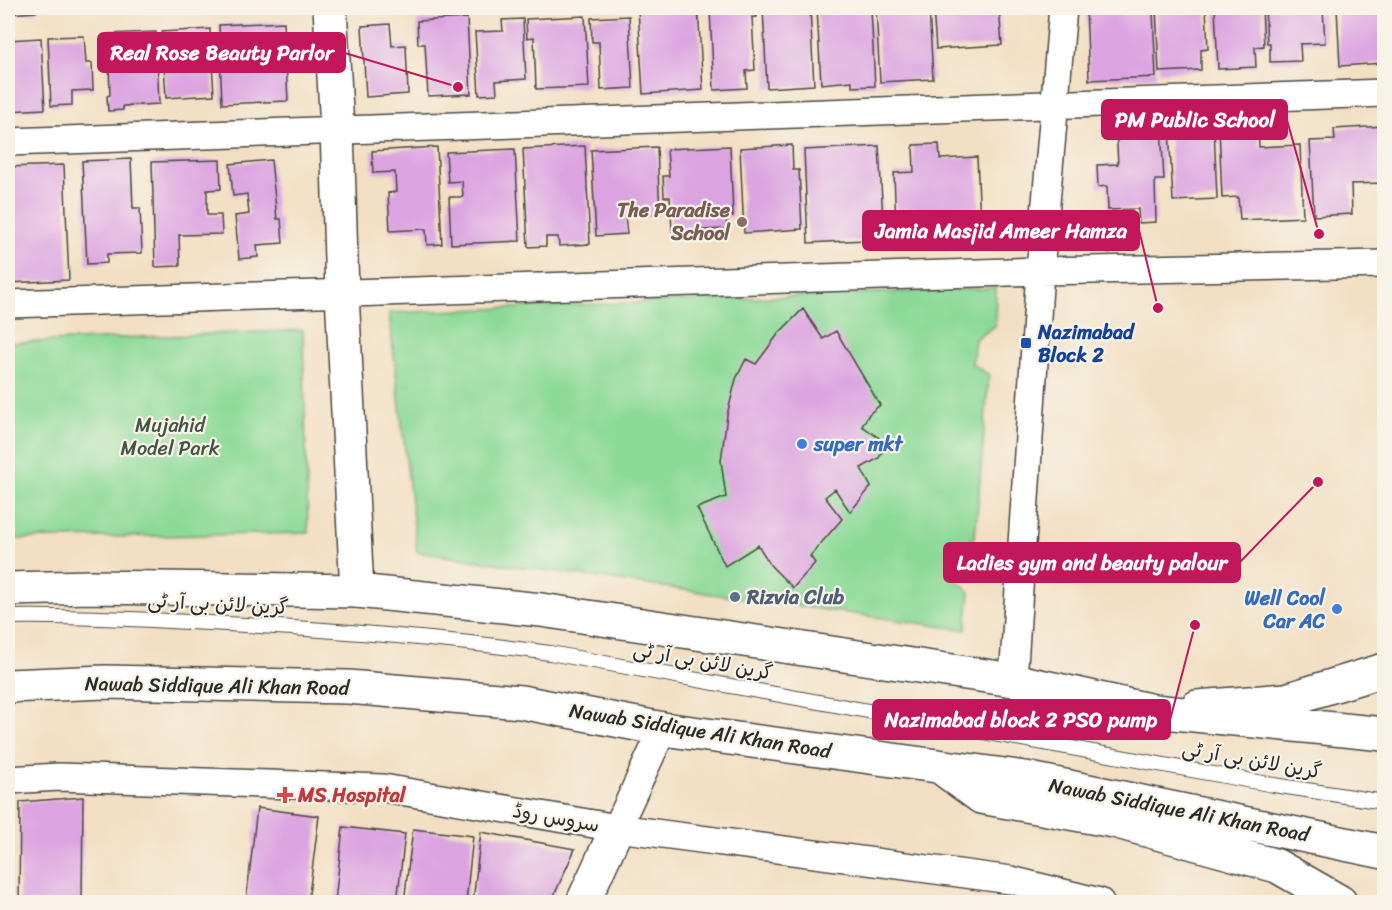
<svg xmlns="http://www.w3.org/2000/svg" width="1392" height="910" viewBox="0 0 1392 910" font-family="Sriracha,'Playpen Sans Arabic',sans-serif">
<style>
.green{fill:#8cd997;stroke:#5c8261;stroke-width:1.5}
.building{fill:#dba4e0}
.lines{fill:none;stroke-linecap:round;stroke-linejoin:round}
.lane-casing{stroke:#494642;stroke-width:16}
.street-casing{stroke:#494642;stroke-width:30}
.secondary-casing{stroke:#494642;stroke-width:36}
.primary-casing{stroke:#494642;stroke-width:36}
.lane{stroke:#fff;stroke-width:14}
.street{stroke:#fff;stroke-width:27}
.secondary{stroke:#fff;stroke-width:33}
.primary{stroke:#fff;stroke-width:33}
.education-dot{fill:#8d6e63;stroke:#f7f3e8;stroke-width:2}
.transit-dot{fill:#1a4fb4;stroke:#f7f3e8;stroke-width:2}
.shop-dot{fill:#3f7fe0;stroke:#f7f3e8;stroke-width:2}
.service-dot{fill:#5c6f8a;stroke:#f7f3e8;stroke-width:2}
.health-dot{fill:#e0444e;stroke:#f7f3e8;stroke-width:2}
.labels{text-anchor:middle;dominant-baseline:central;stroke-width:4.5;stroke-linejoin:round;paint-order:stroke}
.education-label{font-size:20px;font-weight:bold;fill:#785e54;stroke:#f7f3e8;text-anchor:end}
.transit-label{font-size:20px;font-weight:bold;fill:#164399;stroke:#f7f3e8;text-anchor:start}
.park-label{font-size:20px;fill:#435646;stroke:#f7f3e8}
.shop-label{font-size:20px;font-weight:bold;fill:#366cbe;stroke:#f7f3e8;text-anchor:start}
.service-label{font-size:20px;font-weight:bold;fill:#4e5e75;stroke:#f7f3e8;text-anchor:start}
.street-label{font-size:20px;fill:#2b2b2b;stroke:#f7f3e8}
.health-label{font-size:20px;font-weight:bold;fill:#be3a42;stroke:#f7f3e8;text-anchor:start}
.leader{fill:none;stroke:#c2185b;stroke-width:2}
.callout-dot{fill:#c2185b;stroke:#f7f3e8;stroke-width:2}
.callout{fill:#c2185b;stroke:#c2185b;stroke-width:2}
.callout-label{font-size:21px;text-anchor:middle;font-weight:bold;fill:#fff}
</style>
<rect width="100%" height="100%" fill="#f7f3e8"/>
<filter id="ink" filterUnits="userSpaceOnUse"><feTurbulence type="fractalNoise" baseFrequency=".0167" numOctaves="2"/><feDisplacementMap in="SourceGraphic" scale="12" xChannelSelector="R" yChannelSelector="G"/><feConvolveMatrix kernelMatrix="1 2 1 2 8 2 1 2 1" color-interpolation-filters="sRGB"/></filter>
<filter id="wash" filterUnits="userSpaceOnUse"><feTurbulence type="fractalNoise" baseFrequency=".008" numOctaves="4" result="noise"/><feDisplacementMap in="SourceGraphic" scale="24" xChannelSelector="R" yChannelSelector="G"/><feGaussianBlur stdDeviation="1.35" result="paint"/><feColorMatrix in="noise" values="0 0 0 0 0 0 0 0 0 0 0 0 0 0 0 0 0 1.4 0 .05"/><feComposite in="paint" operator="in"/></filter>
<g filter="url(#wash)">
<rect width="100%" height="100%" fill="#f2dfc3"/>
<path class="green" d="M996 288 995 326 975 339 972 364 989 375 975 537 952 551 953 577 970 592 966 630 417 552 389 313Z
M303 330 308 533 8 539V343Z"/>
<g id="blocks">
<path class="building" d="M8 8H36V12L8 14Z
M210 8H251V9L210 12Z
M638 8H698L703 90 643 94Z
M757 8V17H752L755 70 746 71 747 88 714 90 710 10Z
M763 8H810L814 85 767 88Z
M817 8H871L875 86 852 87V81L821 84Z
M876 8H929L933 79 880 82Z
M933 8H999L1002 45 936 49Z
M1086 8H1115V14L1153 12 1156 77 1089 80Z
M1156 8H1206L1208 49 1201 50V70L1159 72Z
M1215 8H1262L1264 46 1255 47 1256 67 1218 69Z
M1265 8H1323L1325 43 1300 44 1301 61 1270 62V43H1267Z
M1337 8H1384V63L1340 66Z
M585 16 589 87 536 89 534 37 527 38 526 19Z
M629 16 633 88 601 90 599 42H592L591 18Z
M467 18 471 94 428 96 425 44H418L417 21Z
M523 19 526 79 496 81 497 94 479 95 475 32 503 31 502 20Z
M284 22 288 101 222 104 219 25Z
M390 24 392 46 406 45 408 94 366 97 362 26Z
M210 29 214 95 166 98 162 32Z
M156 32 159 104 123 106V110L108 111 107 96 110 95 108 34Z
M84 36 86 63H92L93 90 72 91V105L51 106 48 37Z
M41 38 45 109 8 111V40Z
M1258 125 1259 147 1300 145 1303 217 1240 220 1238 197 1222 198 1219 127Z
M1161 126 1164 180H1155L1156 222 1139 223 1138 209 1108 210 1107 186 1098 187 1097 165 1118 164 1116 128Z
M1384 126V183L1351 184 1352 214 1314 216 1310 141 1335 140 1334 129Z
M1214 127 1217 199 1173 201 1169 129Z
M939 144 940 159 977 157 980 223 945 225V236L926 237 925 226 896 228 894 173 914 172 913 145Z
M792 145 793 170H799L802 229 744 233 740 148Z
M585 146 590 244 559 246 558 237H546V246L528 247 523 149Z
M730 146 733 216 726 217 727 229 672 231 670 197H664L663 176H669L667 149Z
M879 146 884 239 808 243 804 150Z
M437 147 442 244 427 245 426 229 390 231 388 193 396 192 395 172 373 173 372 151Z
M657 147 660 214 625 216 627 234 596 236 591 150Z
M515 149 520 241 451 244 449 197H463L462 181 448 182 446 152Z
M131 159 133 208H140L142 253 107 254V263L87 264 82 161Z
M220 160 221 189 207 190V215H221L222 234 179 235 180 266 155 267 152 162Z
M271 160 277 219H281L283 243 257 245 258 257 239 259 235 216 249 214 247 194 233 196 230 164Z
M64 165 69 280 8 283V167Z
M803 309 823 339 836 331 880 405 869 414 862 426 879 438 883 450 879 458 861 468 871 487 850 512 835 489 825 497 842 519 810 556 815 563 793 588 771 566 758 545 725 566 697 508 726 497 721 461 727 415 736 379 746 359 756 364 779 333Z
M83 797 82 902H19L20 802Z
M257 808 319 816 308 902H246Z
M343 827 405 834 397 902H335Z
M413 829 473 836 466 902H404Z
M481 832 575 849 551 902H473Z"/>
</g>
</g>
<g filter="url(#ink)">
<use href="#blocks" fill-opacity="0" stroke="#494642" stroke-width="1.5"/>
<g class="lines">
<defs>
<path id="lane" d="M8 617C81 616 153 620 227 624 336 630 442 638 550 653L1274 785 1384 802"/>
<path id="street" d="M8 142C466 122 926 113 1384 93
M8 304 1040 271 1384 264
M1013 680 1040 271 1063 8
M8 780 59 777 383 788 617 828 1011 880 1100 902
M617 828 663 729"/>
<path id="secondary" d="M330 8 337 128 342 293 357 591
M1197 707 1286 700 1384 670
M583 902 617 828"/>
<path id="primary" d="M8 589 91 587 357 591 541 610 1013 680 1154 711 1384 734
M8 686 105 682 348 687 521 702 663 729 1025 778 1384 852
M943 769 981 797 1114 821 1277 866 1340 902"/>
</defs>
<use href="#lane" class="lane-casing"/>
<use href="#street" class="street-casing"/>
<use href="#secondary" class="secondary-casing"/>
<use href="#primary" class="primary-casing"/>
<use href="#lane" class="lane"/>
<use href="#street" class="street"/>
<use href="#secondary" class="secondary"/>
<use href="#primary" class="primary"/>
</g>
</g>
<circle class="education-dot" cx="742" cy="222" r="6"/>
<rect class="transit-dot" x="1020" y="337" width="12" height="12" rx="3"/>
<g class="shop-dot">
<circle cx="802" cy="444" r="6"/>
<circle cx="1337" cy="609" r="6"/>
</g>
<circle class="service-dot" cx="735" cy="597" r="6"/>
<path class="health-dot" d="M282 786h6v6h6v6h-6v6h-6v-6h-6v-6h6z"/>
<g class="labels">
<g class="education-label">
<text x="730" y="210">The Paradise<tspan x="730" dy="23">School</tspan></text>
</g>
<g class="transit-label">
<text x="1038" y="332">Nazimabad<tspan x="1038" dy="23">Block 2</tspan></text>
</g>
<g class="park-label">
<text x="170" y="425">Mujahid<tspan x="170" dy="23">Model Park</tspan></text>
</g>
<g class="shop-label">
<text x="814" y="444">super mkt</text>
<text x="1325" y="598" text-anchor="end">Well Cool<tspan x="1325" dy="23">Car AC</tspan></text>
</g>
<g class="service-label">
<text x="747" y="597">Rizvia Club</text>
</g>
<g class="street-label">
<text transform="translate(218 604) rotate(3)">گرین لائن بی آر ٹی</text>
<text transform="translate(703 661) rotate(10)">گرین لائن بی آر ٹی</text>
<text transform="translate(217 686) rotate(1)">Nawab Siddique Ali Khan Road</text>
<text transform="translate(700 731) rotate(9)">Nawab Siddique Ali Khan Road</text>
<text transform="translate(1252 760) rotate(10)">گرین لائن بی آر ٹی</text>
<text transform="translate(1179 810) rotate(11)">Nawab Siddique Ali Khan Road</text>
<text transform="translate(556 818) rotate(10)">سروس روڈ</text>
</g>
<g class="health-label">
<text x="298" y="795">MS Hospital</text>
</g>
</g>
<path class="leader" d="M458 87L345 53M1319 234L1287 120M1158 308L1139 230M1318 482L1240 562M1195 625L1170 720"/>
<g class="callout-dot">
<circle cx="458" cy="87" r="6"/>
<circle cx="1319" cy="234" r="6"/>
<circle cx="1158" cy="308" r="6"/>
<circle cx="1318" cy="482" r="6"/>
<circle cx="1195" cy="625" r="6"/>
</g>
<g class="callout">
<rect x="98" y="33" width="247" height="39" rx="6"/>
<rect x="1102" y="100" width="185" height="39" rx="6"/>
<rect x="863" y="211" width="276" height="39" rx="6"/>
<rect x="944" y="543" width="296" height="39" rx="6"/>
<rect x="873" y="700" width="297" height="39" rx="6"/>
</g>
<g class="callout-label">
<text x="222" y="60">Real Rose Beauty Parlor</text>
<text x="1195" y="127">PM Public School</text>
<text x="1001" y="238">Jamia Masjid Ameer Hamza</text>
<text x="1092" y="570">Ladies gym and beauty palour</text>
<text x="1021" y="727">Nazimabad block 2 PSO pump</text>
</g>
<rect width="1392" height="910" fill="none" stroke="#f7f3e8" stroke-width="30"/>
</svg>
